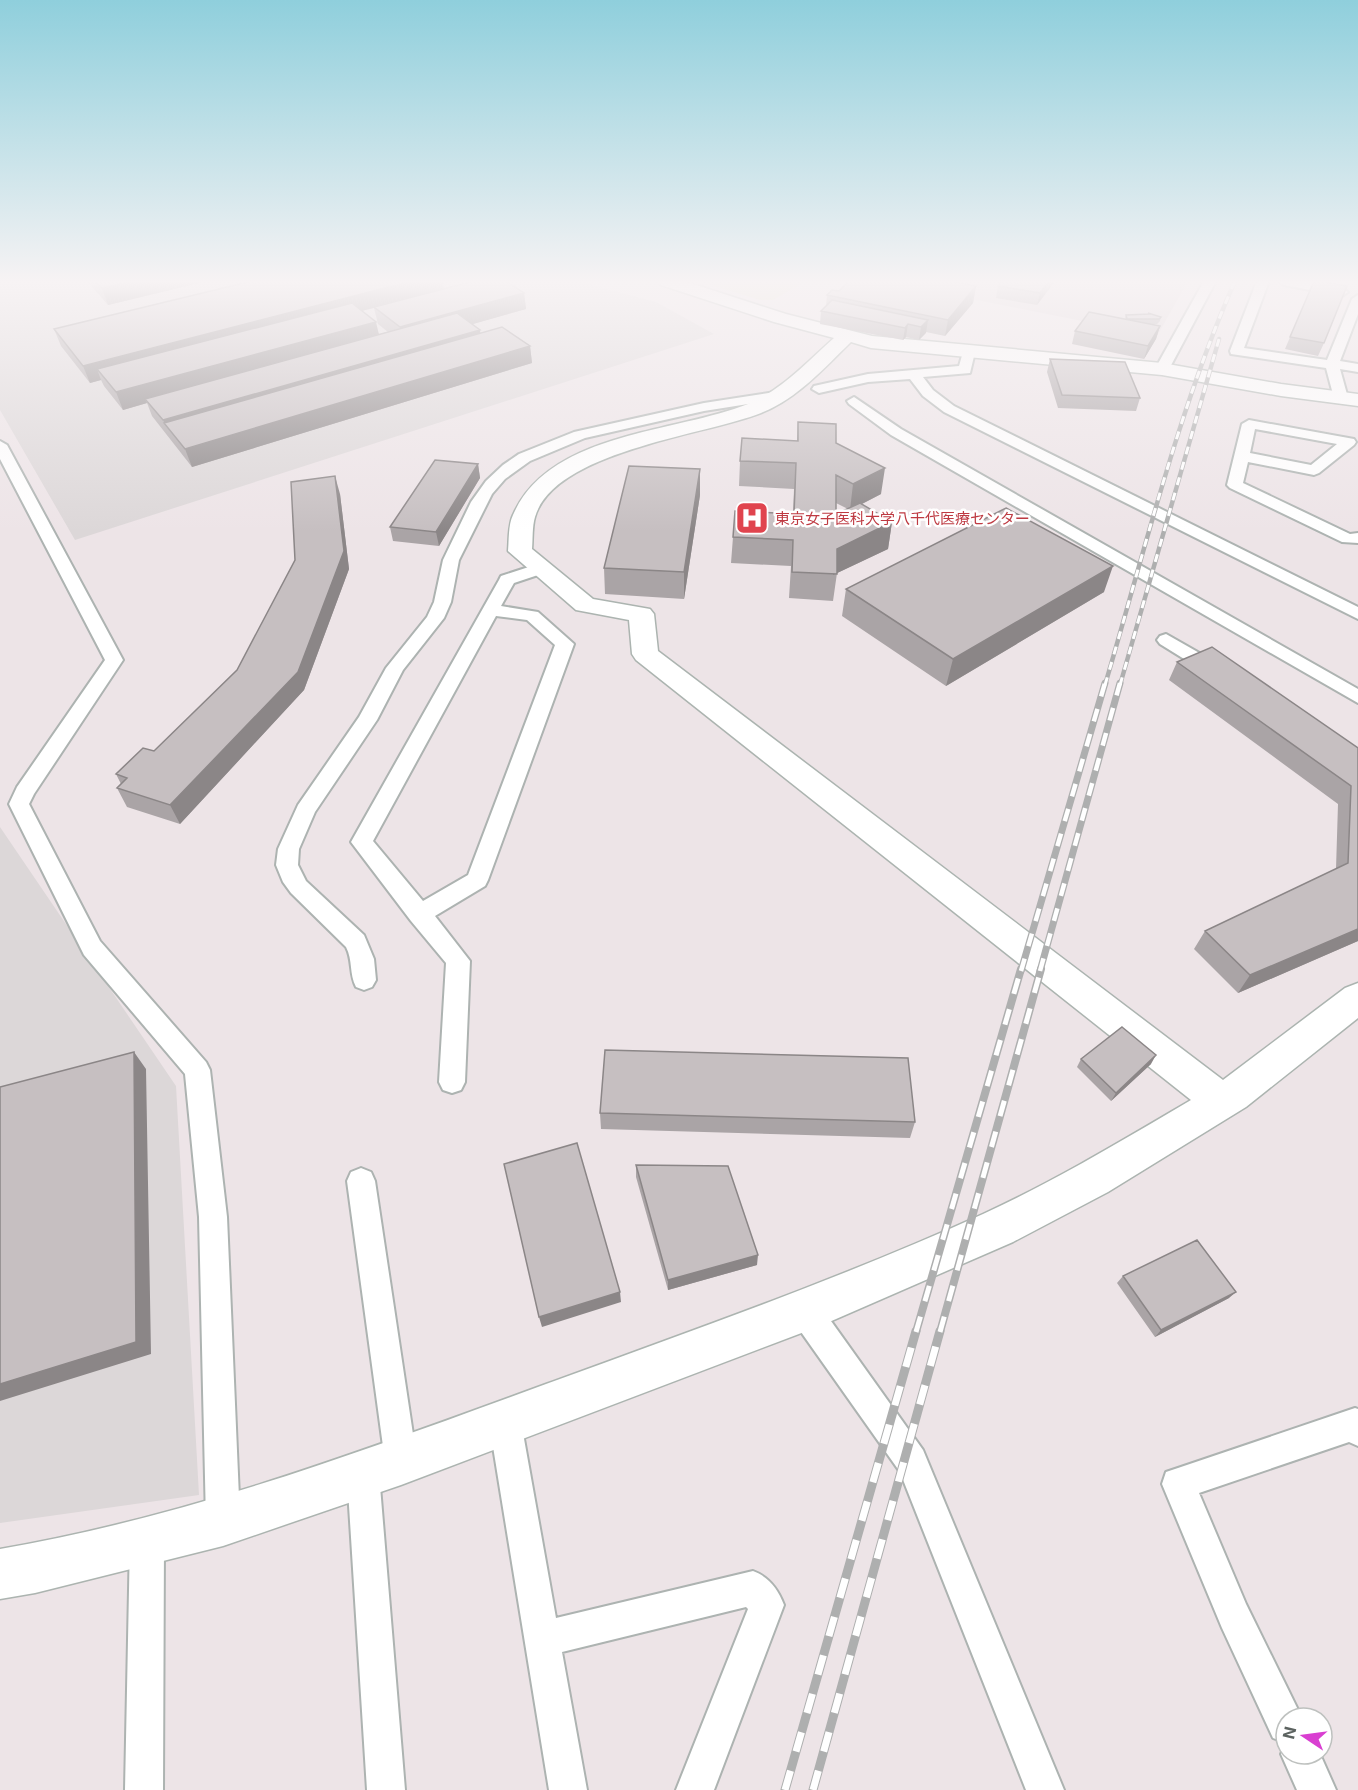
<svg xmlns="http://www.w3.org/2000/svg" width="1358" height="1790" viewBox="0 0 1358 1790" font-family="Inter,'Noto Sans JP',sans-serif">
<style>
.industrial{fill:#dcd7d8}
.education{fill:#ddd3d6}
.green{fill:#e3e2c3}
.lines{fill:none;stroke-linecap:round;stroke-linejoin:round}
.street-casing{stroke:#adb3b1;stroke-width:4}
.secondary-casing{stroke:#acb4b0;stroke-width:3}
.street{fill:#fff;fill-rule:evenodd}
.secondary{fill:#fff;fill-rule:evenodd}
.rail-far3-casing{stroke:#aeafaf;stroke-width:4.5}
.rail-far2-casing{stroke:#aeafaf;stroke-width:7}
.rail-far1-casing{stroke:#aeafaf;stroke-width:8}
.rail-casing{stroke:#aeafaf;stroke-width:9}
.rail-far3{stroke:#fff;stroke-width:3;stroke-dasharray:8;stroke-linecap:butt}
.rail-far2{stroke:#fff;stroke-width:4.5;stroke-dasharray:13;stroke-linecap:butt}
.rail-far1{stroke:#fff;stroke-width:5;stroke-dasharray:16;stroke-linecap:butt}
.rail{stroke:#fff;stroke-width:7;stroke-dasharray:20;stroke-linecap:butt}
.wall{fill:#aaa4a6;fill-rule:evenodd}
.shaded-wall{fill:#8b8687}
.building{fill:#c6bfc1;stroke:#8b8687;stroke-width:1.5}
.labels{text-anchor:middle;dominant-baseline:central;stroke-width:5;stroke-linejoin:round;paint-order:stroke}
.far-health-label{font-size:15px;fill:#be3a42;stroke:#fff;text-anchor:start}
</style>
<rect width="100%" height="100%" fill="#ede4e7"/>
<path class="industrial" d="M0 281H576L656 302 714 334 75 540 0 410Z
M0 827 176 1086 199 1495 0 1523Z"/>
<path class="education" d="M965 281H1188L1157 336 952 295Z"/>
<path class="green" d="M698 281H806L773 300H760Z"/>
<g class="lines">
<defs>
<path id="street" d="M1204 281H1216L1169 369 1162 373 1157 372 1155 369Z
M1257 281H1269L1244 348 1327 360 1352 299 1358 295V314L1340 361 1358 364V372L1340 369 1348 398 1346 401H1336L1334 398 1326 368 1231 354 1230 351Z
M1278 281C1296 281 1335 281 1348 292L1342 296 1284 285Z
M969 348 975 352 970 373 923 377 933 390 954 406 1358 607V619L944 412 923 396 910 379 868 382 819 393 812 389 814 386 868 374 959 366 963 352Z
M782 391 787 392 789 395 787 398 704 411 585 438 530 461 505 479 492 494 459 560 451 602 444 618 403 670 377 720 315 812 299 849 298 865 306 881 364 935 374 959 376 980 372 987 364 990 356 987C349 974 353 960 346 947L291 893 283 882 276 865 278 849 298 805 359 717 386 668 427 617 434 602 443 560 471 502 486 481 503 465 519 454 574 432 704 403Z
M854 397 901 429 1358 689V703L891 435 849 404 847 401Z
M1249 420 1354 439 1356 442 1354 445 1319 473 1314 475 1248 462 1243 483 1350 534 1358 533V543L1342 542 1230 488 1227 485 1242 424ZM1255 429 1337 444 1311 465 1250 453Z
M0 441 7 445 123 660 34 794 29 804 100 941 206 1062 210 1070 227 1217 240 1521 235 1533 223 1538 211 1533 206 1521 199 1217 185 1074 84 955 9 804 17 787 105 660 0 459Z
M541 563 549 568 547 572 514 583 501 606 538 612 574 644 488 880 485 886 435 916 470 961 465 1082 461 1090 452 1093 443 1090 439 1082 446 963 411 921 351 842 499 580 501 576ZM496 616 527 620 555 645 468 875 423 901 373 841Z
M1166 634 1224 667 1226 671 1224 675H1210L1160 644 1157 640 1160 636Z
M361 1168 371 1172 375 1181 417 1461 412 1472 401 1477 390 1472 385 1461 347 1181 351 1172Z
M805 1296 816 1300 923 1450 1064 1790H1026L900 1472 794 1322 790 1311 794 1300Z
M505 1406 516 1411 521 1422 556 1618 753 1571C769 1577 778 1589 784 1605L714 1790H676L748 1609 746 1607 562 1652 587 1790H549L489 1422 494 1411Z
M1355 1408 1358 1409V1446L1349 1442 1199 1493 1246 1604 1302 1718H1286V1754H1320L1336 1790H1297L1281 1754 1286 1743 1273 1738 1222 1628 1162 1484 1166 1472 1178 1468Z
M363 1458 375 1462 379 1474 405 1790H367L347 1474 351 1462Z
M147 1523 159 1528 164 1540 163 1790H125L130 1540 135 1528Z"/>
<path id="secondary" d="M658 281H684L786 314 872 336 1162 363 1281 384 1358 394V406L1281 396 1162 375 871 348 851 342C824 368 797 399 761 413 706 435 554 451 535 517 532 527 533 539 532 549L593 599 650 609 654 614 658 651 1223 1080 1345 988 1358 983V1018L1246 1107 1108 1192 1013 1242 820 1326 401 1485 223 1546 35 1593 0 1599V1549C188 1517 368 1449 546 1384 693 1330 840 1279 983 1214 1055 1181 1123 1140 1191 1100L636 660 632 654 629 620 576 610 508 551C509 540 508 525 513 515 549 432 675 433 748 404 782 390 807 362 834 338L774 322 661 285Z"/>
</defs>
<use href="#street" class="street-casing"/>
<use href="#secondary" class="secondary-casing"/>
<use href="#street" class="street"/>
<use href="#secondary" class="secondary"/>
<defs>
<path id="rail-far3" d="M1105 685C1145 550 1178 410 1235 281
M1120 685 1219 339"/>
<path id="rail-far2" d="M1021 971 1105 683
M1040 971 1120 683"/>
<path id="rail-far1" d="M916 1332 1021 969
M940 1332 1041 969"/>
<path id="rail" d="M785 1790 916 1331
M813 1790 940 1331"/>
</defs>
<use href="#rail-far3" class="rail-far3-casing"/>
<use href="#rail-far2" class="rail-far2-casing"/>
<use href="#rail-far1" class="rail-far1-casing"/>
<use href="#rail" class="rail-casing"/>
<use href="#rail-far3" class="rail-far3"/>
<use href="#rail-far2" class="rail-far2"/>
<use href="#rail-far1" class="rail-far1"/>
<use href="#rail" class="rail"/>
</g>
<path class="wall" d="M87 281H203V282L108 305Z
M999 281H1055L1037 305 996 298 998 286 1001 283 999 282Z
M1314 281 1324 343 1318 356 1285 349Z
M976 286 973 303 945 336 926 332 919 340 906 337 903 340 820 324 821 311 826 307 827 295 839 291Z
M444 289 524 293 526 309 472 324 480 330V333L530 346 532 363 192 467 152 416 147 403 123 410 104 386 101 380 90 383 61 346 54 329ZM374 308 378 324 388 332 379 334 362 311Z
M1148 313 1161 317 1160 321 1157 324H1148L1160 326 1156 339 1144 359 1072 344 1075 331 1125 319 1126 315 1148 314Z
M1050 359 1140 398 1136 411 1058 408 1047 372Z
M798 422 836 443 881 494 862 504 892 522 888 549 837 573 833 601 789 598 791 566 731 563 733 537 793 514 794 489 739 486 740 461 797 441ZM836 503 848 509 836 514Z
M478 464 480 478 439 546 393 541 390 527Z
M340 494 349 569 304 690 180 824 127 807 117 788 121 784 116 774 154 751 237 670Z
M700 495 684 599 605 594 604 568Z
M846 589 1104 592 946 686 842 616Z
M1177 662 1358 748V941L1238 993 1194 949 1205 931 1336 869 1338 804 1169 680Z
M1081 1059 1151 1064 1111 1101 1077 1067Z
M600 1113 915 1122 910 1138 601 1129Z
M636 1165 757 1265 668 1290 636 1177Z
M1123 1276 1229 1298 1155 1337 1117 1283Z"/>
<path class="shaded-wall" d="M134 281H203V282L108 305 102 288Z
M412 281H443L444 289 105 379 97 369 101 380 90 383 83 366Z
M1049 281H1055L1037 305 1040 293Z
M976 286 973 303 945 336 948 320Z
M524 293 526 309 403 344 400 327Z
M928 320 926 333 919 340 921 327Z
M376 322 380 339 145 399 147 403 123 410 116 392Z
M908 324 906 337 903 340 905 328Z
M1160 326 1156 339 1144 359 1148 346Z
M480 330 482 347 165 424 163 420Z
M530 346 532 363 192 467 185 449Z
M478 464 480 478 439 546 436 532Z
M885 468 881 494 850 510 853 484Z
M700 469V495L684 599V572Z
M335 476 340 494 349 569 304 690 180 824 170 805 298 672Z
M892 522 888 549 833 575 837 549Z
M1113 566 1104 592 946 686 953 659Z
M1358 929V941L1238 993 1250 975Z
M134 1052 146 1069 151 1354 0 1401V1384Z
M1156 1055 1151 1064 1111 1101 1116 1093Z
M758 1255 757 1265 668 1290V1280Z
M620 1292 621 1302 542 1327 539 1317Z
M1236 1292 1229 1298 1155 1337 1161 1330Z"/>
<path class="building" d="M95 281H134L102 288Z
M252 281H412L83 366 54 329Z
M474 281H506L524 293 400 327 374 307Z
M849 281H949L976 286 948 320 827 295 832 290 839 291Z
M1002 281H1049L1040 293 998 286Z
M1314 281H1320L1347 286 1324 343 1290 337Z
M832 300 928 320 921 327 908 324 905 328 821 311Z
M352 303 376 322 116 392 97 369Z
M1089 312 1160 326 1148 346 1075 331Z
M457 313 480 330 163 420 145 399Z
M1148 313 1161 317 1159 319H1127L1126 315 1150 314Z
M502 327 530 346 185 449 164 423Z
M1050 359 1125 362 1140 398 1062 395Z
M798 422 836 424V443L885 468 853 484 836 475V514L860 503 892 522 837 549V574L792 572 793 540 733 537 735 511 794 514 796 463 740 461 742 438 798 441Z
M435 460 478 464 436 532 390 527Z
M629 466 700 469 684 572 604 568Z
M335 476 344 551 298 672 170 805 117 788 127 778 116 774 143 748 154 751 237 670 295 560 291 482Z
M1006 508 1113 566 953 659 846 589Z
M1212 647 1358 748V929L1250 975 1205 931 1348 863 1351 786 1177 662Z
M1122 1027 1156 1055 1116 1093 1081 1059Z
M605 1050 908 1058 915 1122 600 1113Z
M134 1052 136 1342 0 1384V1087Z
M577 1143 620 1292 539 1317 504 1164Z
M636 1165 728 1166 758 1255 668 1280Z
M1197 1240 1236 1292 1161 1330 1123 1276Z"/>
<linearGradient id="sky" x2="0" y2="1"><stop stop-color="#8fcfdc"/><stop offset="0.53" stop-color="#f7f3f4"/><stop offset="1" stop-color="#f7f3f4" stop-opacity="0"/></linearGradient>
<rect width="1358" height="532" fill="url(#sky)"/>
<defs>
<symbol id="hospital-square" viewBox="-11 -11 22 22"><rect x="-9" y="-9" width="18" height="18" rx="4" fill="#e0444e" stroke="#fff"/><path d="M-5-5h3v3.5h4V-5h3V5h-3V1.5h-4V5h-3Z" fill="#fff"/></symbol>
</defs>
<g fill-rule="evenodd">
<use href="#hospital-square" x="733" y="499" width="38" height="38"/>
</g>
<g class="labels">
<g class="far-health-label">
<text x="775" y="518">東京女子医科大学八千代医療センター</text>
</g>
</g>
<g transform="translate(1304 1736) rotate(283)"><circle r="28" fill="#ffffff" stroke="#bec1bf" stroke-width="1.5"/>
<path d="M0-4.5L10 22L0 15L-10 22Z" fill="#d93fd1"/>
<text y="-9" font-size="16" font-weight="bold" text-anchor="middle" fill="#5c6360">N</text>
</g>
</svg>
